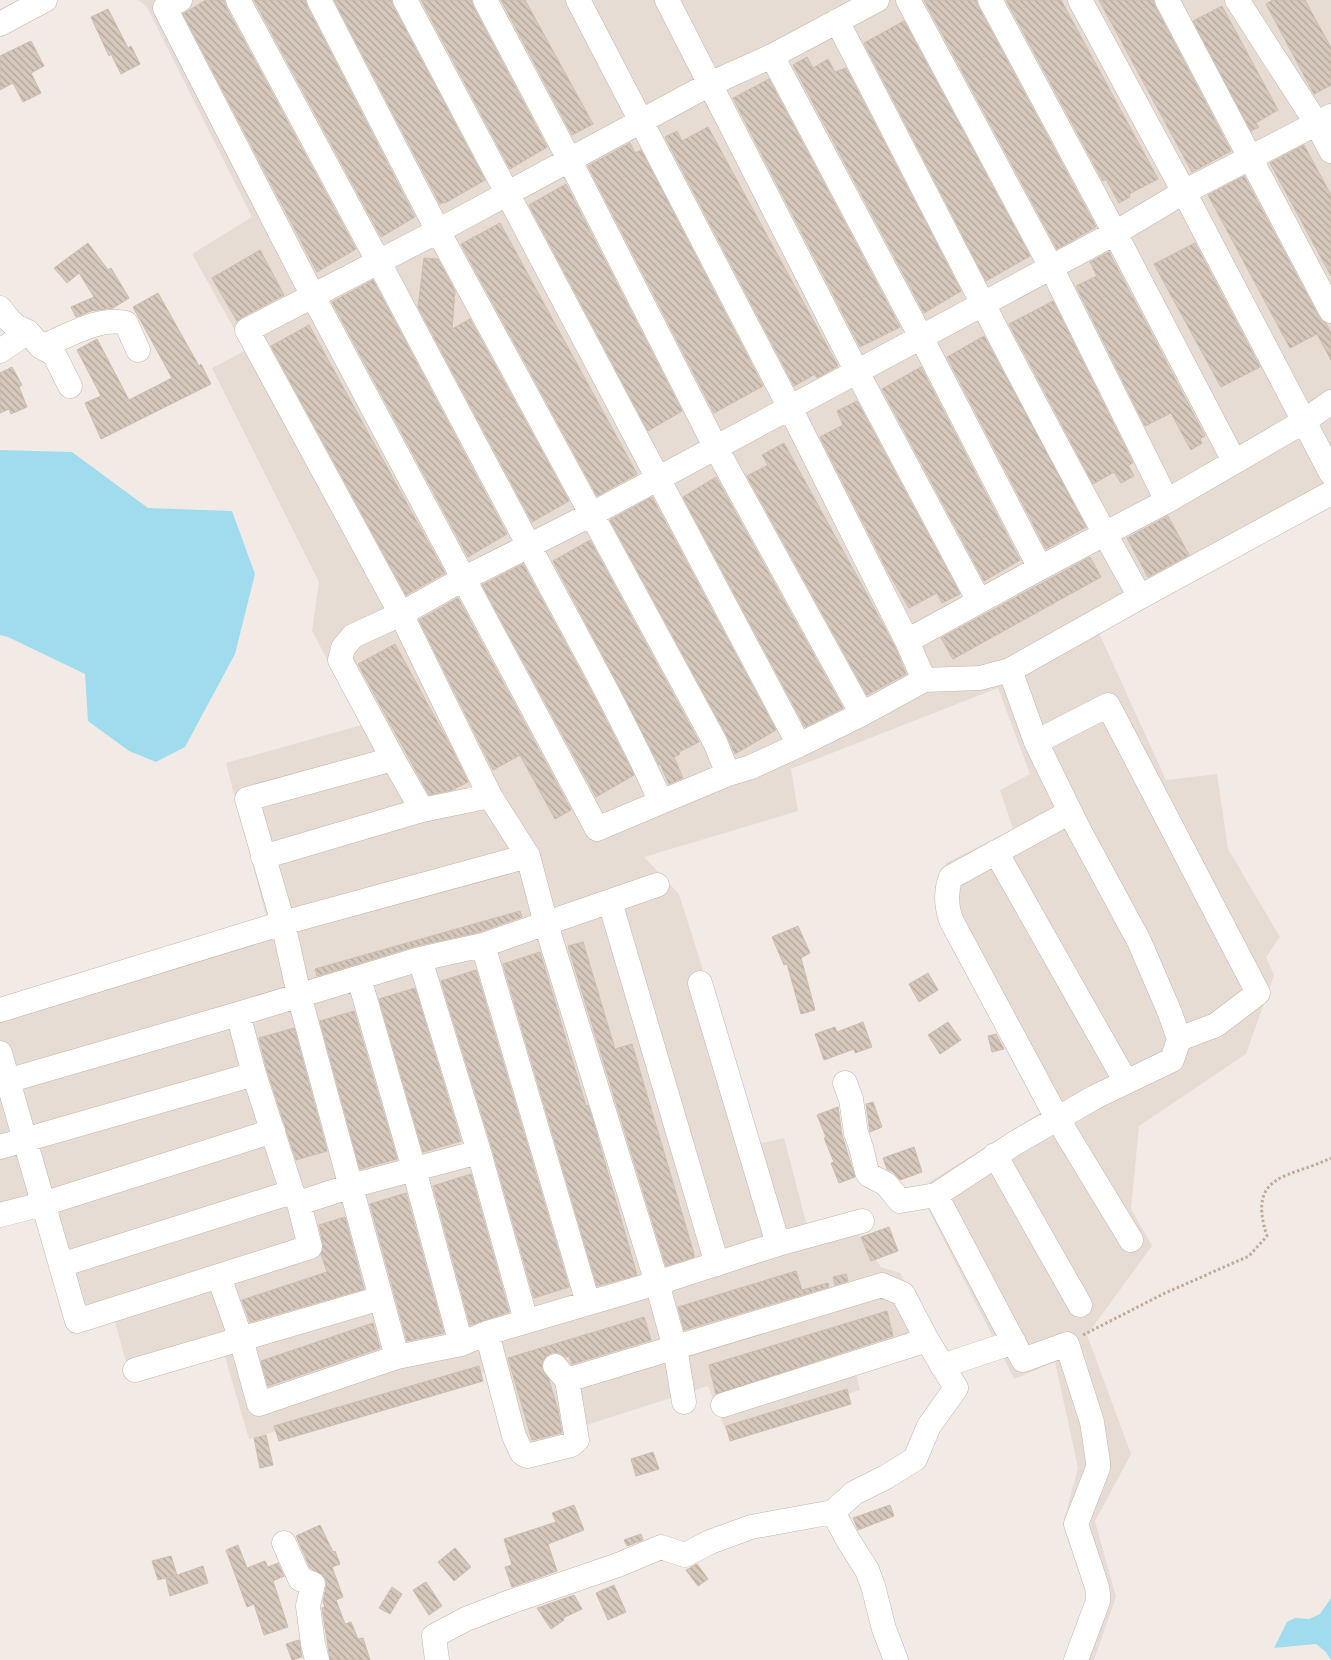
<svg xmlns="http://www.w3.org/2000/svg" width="1331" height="1660" viewBox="0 0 1331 1660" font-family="Quicksand,sans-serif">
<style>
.residential{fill:#e6dcd3}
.water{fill:#a1dcee}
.building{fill:url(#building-back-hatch);stroke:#cebcae}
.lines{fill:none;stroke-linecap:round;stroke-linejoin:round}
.minor-casing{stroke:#c0b4aa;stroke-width:25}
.path{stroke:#bfab99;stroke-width:3;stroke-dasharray:2.5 2.5;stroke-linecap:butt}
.minor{stroke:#fff;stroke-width:24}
</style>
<defs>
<pattern id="building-back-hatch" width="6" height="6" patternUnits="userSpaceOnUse" patternTransform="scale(1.25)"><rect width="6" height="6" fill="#d6c8bd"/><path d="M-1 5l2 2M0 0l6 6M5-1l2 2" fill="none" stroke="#afa49a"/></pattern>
</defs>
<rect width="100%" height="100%" fill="#f2ebe5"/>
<path class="residential" d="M138 0H1272L1274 3 1280 0H1331V506L1099 633 1166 780 1217 774 1228 849 1280 937 1266 957 1274 975 1246 1054 1139 1126 1131 1209 1152 1246 1087 1335 1131 1454 1095 1521 1116 1597 1094 1660H1064L1088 1595 1063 1524 1078 1468 1055 1362 1014 1379 918 1189 1051 1106 941 902 946 863 1013 829 1000 790 1030 774 998 688 791 769 798 811 644 857 679 894 758 1144 784 1138 807 1226 845 1215 881 1267 900 1273 939 1342 854 1365 860 1390 726 1431 708 1386 512 1449 487 1372 249 1439 225 1357 131 1380 115 1322 71 1334 38 1215 0 1225V997L266 916 226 763 362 725 312 631 319 582 212 368 246 350 192 254 252 217 147 7Z"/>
<path class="water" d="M0 450 72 452 148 508 232 511 255 574 235 654 185 747 156 762 129 751 88 721 85 674 8 637 0 635Z
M1331 1598V1660L1326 1652 1316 1644 1274 1648 1287 1622 1295 1618 1309 1619 1320 1614Z"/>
<path class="building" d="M206 0H224L226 7 356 249 317 272 183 14Z
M254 0H305L307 6 415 217 381 237Z
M334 0H391L393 6 485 180 445 203 444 202 440 204Z
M421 0H471L473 6 547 147 510 169Z
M501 0H525L593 124 572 135Z
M924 0H976L978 6 1096 227 1057 249Z
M1006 0H1061L1158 179 1129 194 1130 197 1119 203 1106 179 1103 181Z
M1099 0H1153L1155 6 1231 151 1192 172Z
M1273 0H1305L1331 48V85L1314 94 1266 4Z
M1222 6 1278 110 1256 123 1259 127 1251 131 1193 21Z
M108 9 128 48 131 46 140 64 121 74 111 54 109 56 91 17Z
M904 21 1030 256 986 281 864 43Z
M31 41 44 66 31 73 41 93 23 102 13 83 0 90V56Z
M807 57 813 68 828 59 835 72 846 68 961 291 924 313 793 65Z
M769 79 900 327 860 347 733 98Z
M708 127 838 366 817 378 815 374 794 386 665 137 677 131 682 141Z
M630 143 635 153 641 150 763 386 714 413 588 166Z
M1304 145 1331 195V276L1270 163Z
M1244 176 1319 317 1326 323 1331 333V360L1317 334 1290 348 1208 195Z
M566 184 682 411 648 431 529 205Z
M500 223 637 474 597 496 461 244Z
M88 243 108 270 111 268 129 298 113 308 91 311 76 317 71 307 94 297 79 273 67 283 54 268Z
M1195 243 1260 367 1221 387 1154 264Z
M260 250 284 295 241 318 237 321 212 278Z
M1109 252 1205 436 1200 439 1202 443 1191 450 1171 413 1145 426 1076 286 1097 276 1090 262Z
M424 258 438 259 455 291 452 329 470 319 569 501 532 522 418 307Z
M373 280 507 534 468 557 332 302Z
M158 293 199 366 201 364 211 384 101 439 85 403 101 396 77 350 97 339 129 400 172 378 133 307Z
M1053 301 1133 463 1128 465 1134 476 1121 483 1114 472 1093 484 1009 324Z
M309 325 445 573 406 595 271 346Z
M984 336 1086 527 1046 549 947 357Z
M12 367 22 385 19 387 27 407 11 414 9 409 0 413V373Z
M921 367 1020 560 984 581 882 389Z
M857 401 960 594 942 603 937 593 909 608 888 572 820 437 843 425 837 411Z
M784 443 865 591 895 647 906 674 867 695 747 476 768 465 762 455Z
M716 477 843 708 805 727 683 497Z
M652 497 776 730 735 754 727 736 610 520Z
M1168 516 1189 555 1148 577 1127 538Z
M590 540 699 742 679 752 680 754 674 757 683 778 669 784 660 764 659 765 621 690 553 561Z
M1090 557 1101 577 953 659 941 638Z
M523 564 597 702 634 775 596 797 482 585Z
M458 598 571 810 555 819 520 755 493 770 419 620Z
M395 644 451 747 468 782 452 790 429 795 358 664Z
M520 911 522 917 479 932 416 946 317 976 315 969Z
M798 926 810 953 801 958 815 1010 801 1014 787 964 784 965 772 937Z
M583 942 615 1049 632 1044 694 1254V1257L666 1266 568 946Z
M540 952 586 1106 588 1105 593 1121 637 1275 597 1286 503 964Z
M476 970 569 1287 534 1298 492 1148 441 981Z
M928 973 938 990 919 1002 909 984Z
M415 988 461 1141 423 1152 379 999Z
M354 1011 397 1159 360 1169 320 1021Z
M863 1022 872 1047 855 1053 854 1049 824 1060 815 1034 835 1027 837 1032Z
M948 1022 961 1040 940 1054 928 1035Z
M294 1028 327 1151 296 1160 267 1070 259 1038Z
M996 1034 1004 1049 992 1052 988 1036Z
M873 1102 882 1127 870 1132 866 1104Z
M838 1107 842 1135 855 1177 839 1183 831 1163 834 1162 824 1138 826 1137 817 1115Z
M914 1147 922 1172 900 1180 893 1172 887 1169 883 1158Z
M471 1174 509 1312 470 1325 433 1186Z
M406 1193 444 1333 407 1341 370 1204Z
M345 1217 364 1289 250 1322 242 1300 327 1272 321 1254 323 1244 319 1225Z
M889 1227 898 1251 871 1261 861 1237Z
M796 1271 802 1290 828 1283 829 1287 684 1330 678 1307Z
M846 1274 848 1281 835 1285 833 1277Z
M887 1311 893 1336 716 1394 709 1365Z
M644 1317 651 1340 572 1364 569 1356 565 1357 560 1353 553 1352 546 1356 542 1362V1369L549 1380 558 1410 562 1433 532 1440 508 1358Z
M373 1323 380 1348 268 1386 261 1361Z
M479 1366 483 1381 279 1441 274 1426Z
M847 1389 851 1404 730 1441 726 1426Z
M266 1435 273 1465 260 1468 254 1438Z
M653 1452 659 1469 636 1476 631 1459Z
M574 1505 584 1530 548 1544 557 1571 512 1587 505 1567 512 1565 504 1539 556 1522 552 1513Z
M890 1505 894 1516 858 1530 853 1518Z
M320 1525 333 1552 335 1551 340 1564 332 1567 343 1597 336 1600 345 1624 351 1622 358 1639 363 1638 370 1660H330L322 1608 325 1607 323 1602 326 1587V1580L323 1575 310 1568 296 1536Z
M641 1534 643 1540 627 1546 624 1540Z
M238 1545 247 1568 265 1561 268 1567 278 1563 284 1576 273 1581 288 1627 264 1635 254 1604 247 1607 226 1550Z
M455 1548 471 1567 454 1581 438 1562Z
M171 1556 177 1575 158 1580 152 1561Z
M697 1564 708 1579 698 1586 686 1570Z
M203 1566 208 1583 170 1596 166 1579Z
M426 1582 442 1606 429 1615 413 1590Z
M614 1585 626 1612 608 1620 596 1593Z
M392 1587 402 1594 390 1614 379 1608Z
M574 1595 582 1609 563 1618 564 1620 551 1629 537 1608Z
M299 1640 302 1657 292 1660 286 1644Z"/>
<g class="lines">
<defs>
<path id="minor" d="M180 0 165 8 313 296 597 829 661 802
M238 0C332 174 425 348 517 523 565 616 618 706 661 802L728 774 715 742 438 231 319 0
M405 0 799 745
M485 0 569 159 716 448 862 714
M578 0 790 408 907 641 924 680
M667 0 857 372 979 601
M908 0 1051 267 1167 501
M990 0 1115 233 1234 461
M1080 0 1184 192 1331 473
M1167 0 1331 311
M1237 0 1317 124 1331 151
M837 21C937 214 1034 408 1140 597
M0 24 45 0
M772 56 921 337 1040 568
M0 308 9 320 17 327 28 332 41 347 54 354 70 386
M41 347C66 337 99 316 126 323L138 350
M0 351 28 332
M907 641 1040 568 1167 501 1303 422 1331 402
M1036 742 1108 705 1258 993 1216 1025 1179 1039
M393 759 247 799 283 923 299 995 397 1357
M728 774 751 767 799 745 862 714 924 680 980 678 1010 670 1140 597 1331 493
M490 796 422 810 393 759 340 660 343 648 353 636 401 614 463 579 592 514 1115 233 1184 192 1331 116
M1070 812 951 877C945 892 946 905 951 920L1057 1118 1131 1240
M996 852 1126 1082
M263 857 422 810
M610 902 717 1264
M483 945 588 1303
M420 959 479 1152 526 1321
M359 978 414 1169 461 1344
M700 983 778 1244
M0 1010 283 923 528 856
M0 1053 77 1321 310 1247 299 1203 292 1192 254 1074 238 1014
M0 1083 238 1014 420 959 483 945 657 885
M845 1083 851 1099 856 1133 861 1147 867 1172 869 1175 886 1184 900 1201 936 1195 1015 1143 1095 1097 1172 1060 1179 1039 1170 1013 1139 941 1078 828 1036 742 1010 670
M0 1147 254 1074
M995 1155 1080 1305
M936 1195 1023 1360 1067 1344 1092 1422 1098 1462V1468L1076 1524 1097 1587 1098 1594V1601L1076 1660
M299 1203 351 1186 479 1152
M0 1215 43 1204 273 1131
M61 1265 292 1192
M219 1277 241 1339 259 1404 397 1357 461 1344 487 1333 657 1283 778 1244 862 1221
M487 1333 514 1436 522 1453 527 1456 571 1445 577 1440 567 1380 555 1366
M942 1366 1014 1342
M135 1370 381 1298
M684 1402 675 1348 657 1283 546 924 528 856 490 796 401 614 247 330 438 231 710 84 772 56 877 0
M723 1405 927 1340
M833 1512 848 1540 867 1570 873 1586 884 1629 896 1660
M284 1543 300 1579 313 1584 308 1606 313 1644 317 1660
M437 1660 434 1636 466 1619 510 1602 618 1565 661 1547 685 1555 710 1542 751 1527 833 1512 854 1493 886 1477 915 1459 929 1426 956 1388 927 1340 903 1294 882 1285 567 1380"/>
</defs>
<use href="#minor" class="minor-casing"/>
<path class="path" d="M1083 1335 1163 1294 1249 1256 1267 1236C1246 1172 1291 1178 1331 1158"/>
<use href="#minor" class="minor"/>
</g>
</svg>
